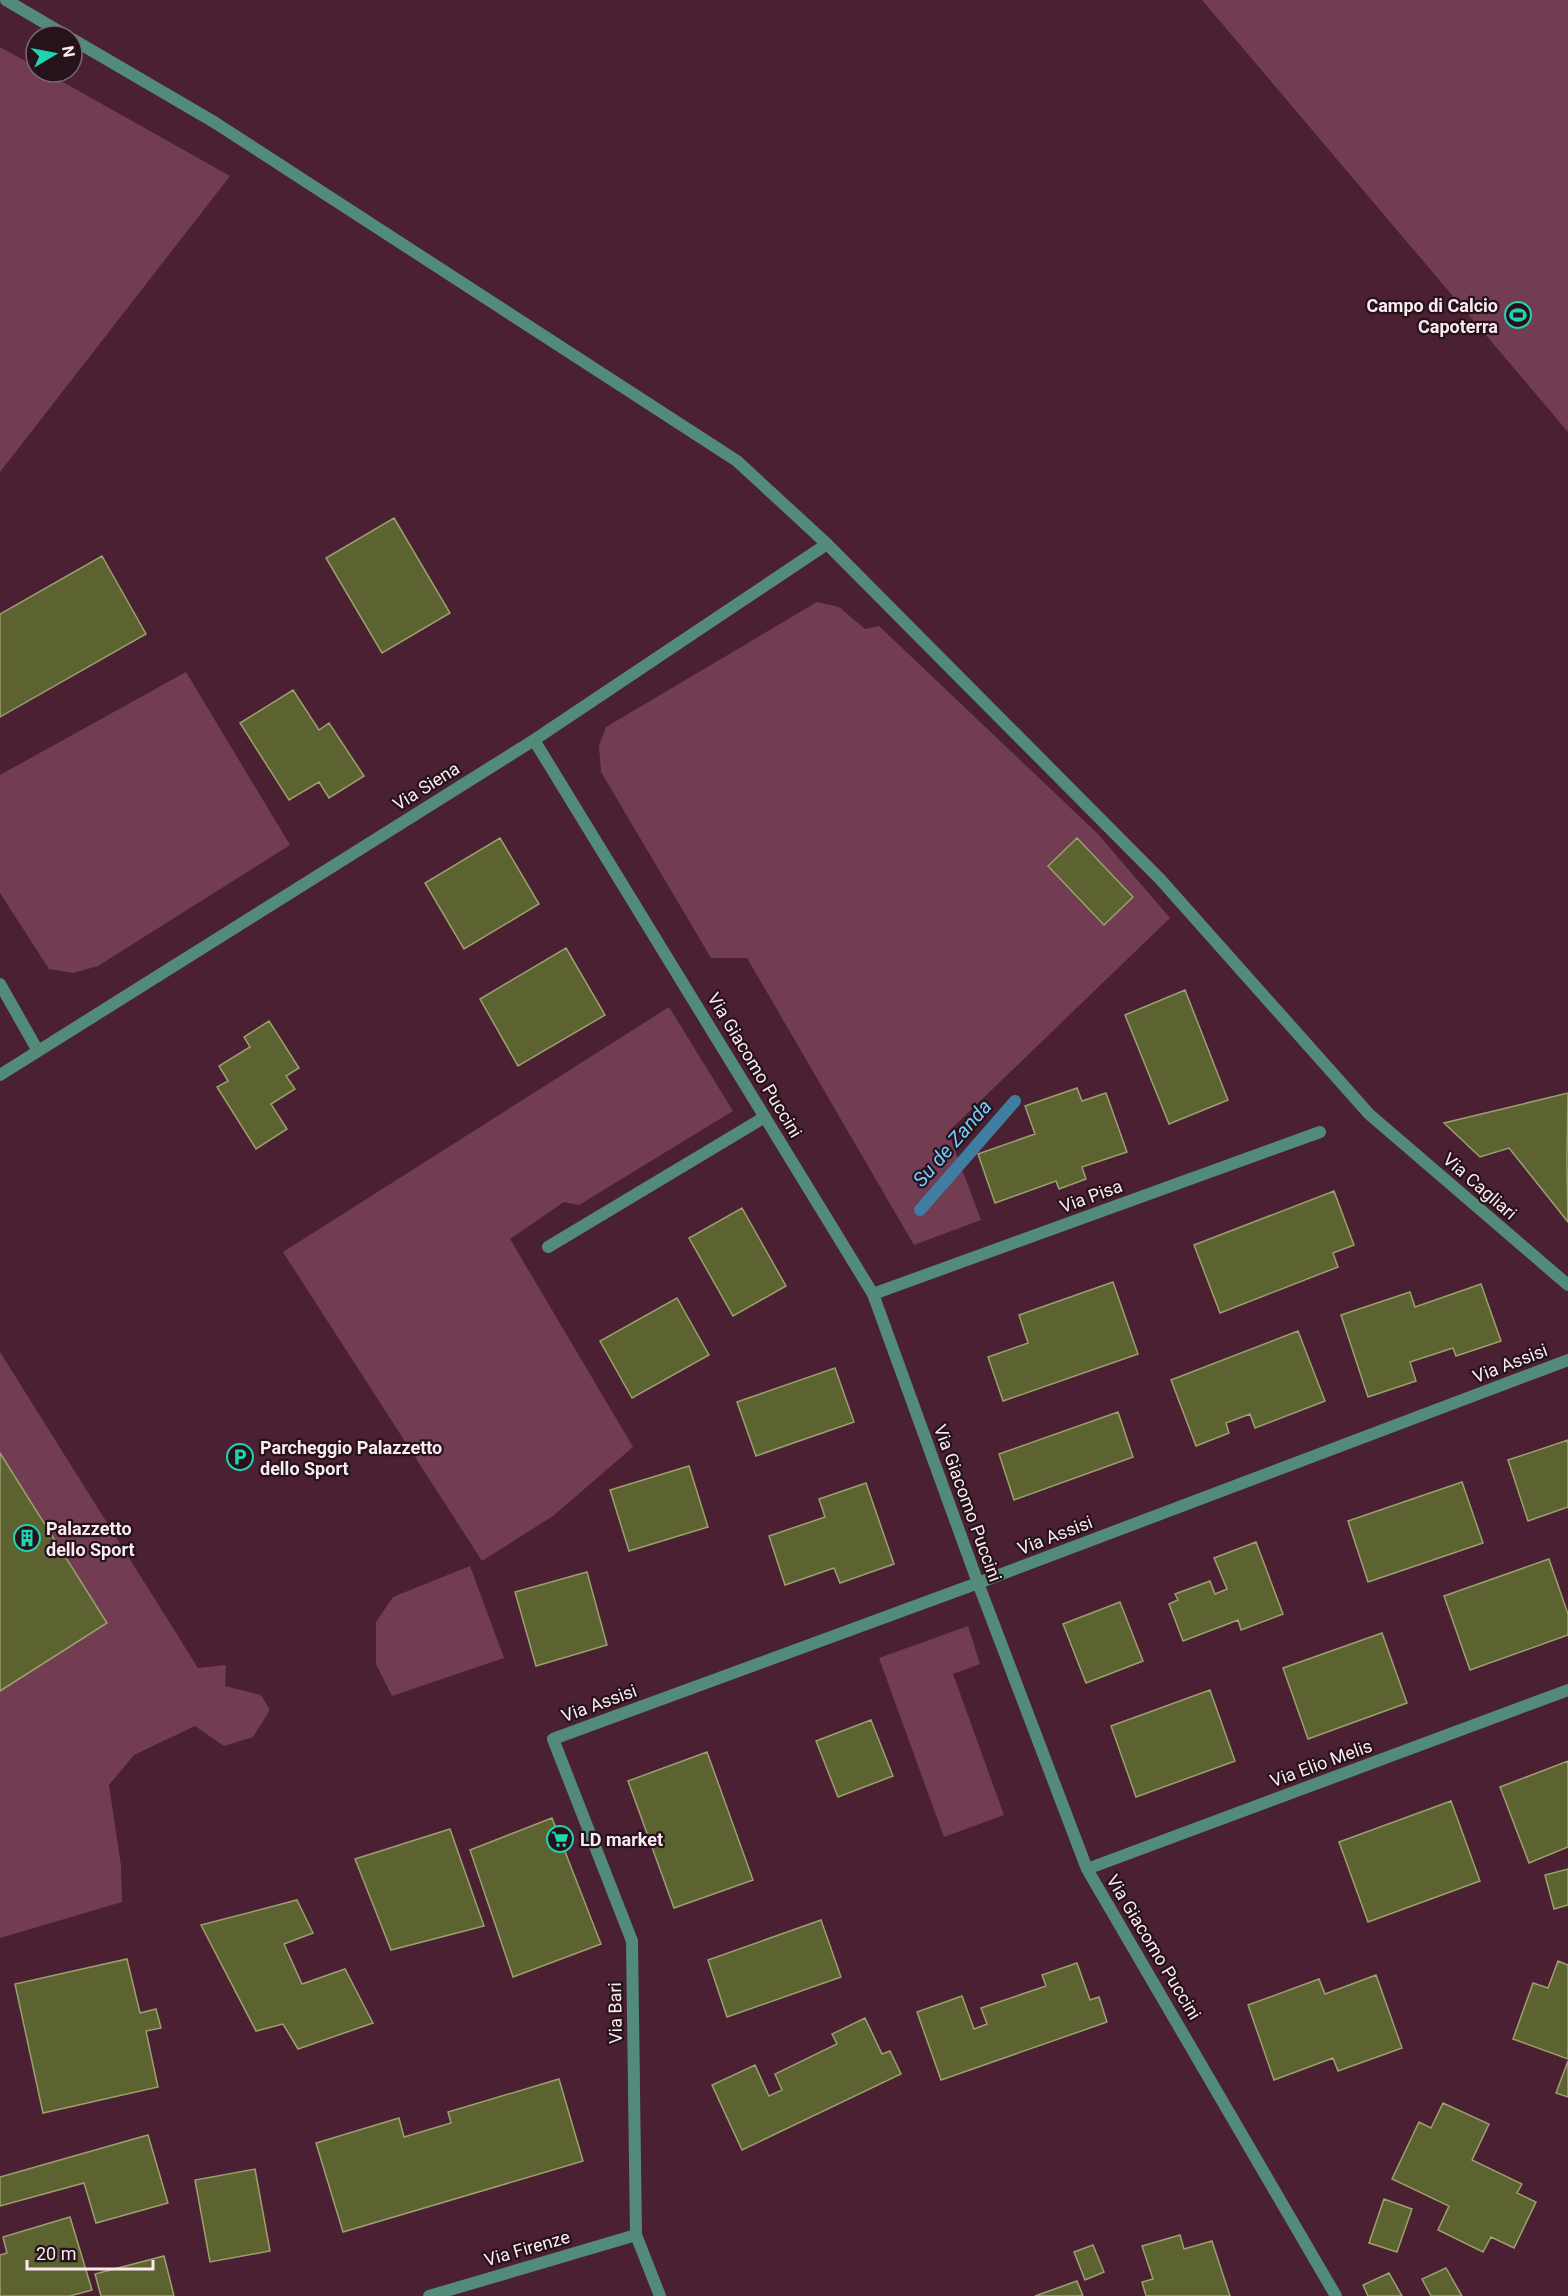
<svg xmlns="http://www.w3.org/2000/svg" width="1568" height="2296" viewBox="0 0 1568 2296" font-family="Roboto,sans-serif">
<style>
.green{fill:#723d53}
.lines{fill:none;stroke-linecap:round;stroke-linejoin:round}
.stream{stroke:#3f7ea0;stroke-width:12}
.building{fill:#5d6231;stroke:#9aa06e;stroke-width:1.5}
.service{stroke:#538b7b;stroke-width:12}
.minor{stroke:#538b7b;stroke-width:12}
.labels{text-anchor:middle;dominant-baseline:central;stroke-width:4.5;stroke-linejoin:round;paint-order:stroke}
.poi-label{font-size:18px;font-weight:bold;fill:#fceaf1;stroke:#25121a;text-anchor:start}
.street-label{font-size:18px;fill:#fceaf1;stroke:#25121a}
.water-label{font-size:20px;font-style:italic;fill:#6fcdfe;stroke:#25121a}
</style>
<rect width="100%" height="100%" fill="#4b2033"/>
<path class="green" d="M1202 0H1568V432Z
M0 47 36 67V72H45L230 176 0 472Z
M817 602 839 607 865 629 879 626 1097 833 1170 918 948 1132 981 1220 914 1245 747 958H711L601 772 599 746 606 727Z
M186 672 290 845 98 966 73 973 49 969 0 893V775Z
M669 1007 733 1111 579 1205 564 1202 510 1239 633 1447 553 1516 482 1561 283 1252Z
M0 1352 198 1668 226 1665 225 1686 261 1695 270 1710 253 1737 224 1746 195 1726 134 1755 109 1785 121 1866 122 1902 0 1938Z
M470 1566 504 1658 392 1696 376 1664V1622L393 1597Z
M968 1626 980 1664 953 1674 1004 1815 944 1837 879 1658Z"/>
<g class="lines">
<path class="stream" d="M920 1210 1015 1101"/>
</g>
<path class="building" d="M394 518 450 613 382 653 326 558Z
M102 556 146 634 0 717V614Z
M293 690 319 730 329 723 364 776 329 798 319 782 289 800 240 723Z
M500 838 539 904 464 949 425 883Z
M1077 838 1133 897 1104 925 1048 866Z
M566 948 605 1015 518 1066 480 999Z
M1185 990 1228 1100 1169 1124 1125 1015Z
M269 1021 299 1068 286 1076 295 1089 271 1104 287 1129 256 1149 217 1087 228 1081 219 1066 250 1047 244 1037Z
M1077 1088 1082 1101 1106 1093 1127 1152 1082 1167 1086 1179 1059 1189 1056 1181 995 1203 978 1154 1035 1134 1025 1106Z
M1568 1093 1567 1162 1568 1222 1509 1148 1480 1157 1444 1123Z
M1334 1191 1354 1245 1333 1253 1338 1267 1220 1313 1194 1245Z
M742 1208 786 1286 733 1316 689 1238Z
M1113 1282 1138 1354 1003 1401 988 1357 1028 1343 1019 1315Z
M1481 1284 1501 1341 1456 1356 1453 1348 1410 1362 1416 1381 1368 1397 1341 1315 1410 1292 1415 1307Z
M677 1298 709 1355 632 1398 600 1341Z
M1298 1331 1325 1401 1255 1428 1250 1414 1226 1423 1229 1433 1196 1446 1171 1380Z
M835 1368 854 1422 756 1456 737 1402Z
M1118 1412 1133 1457 1014 1500 999 1454Z
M1568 1440V1507L1528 1521 1508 1460Z
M0 1453 107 1623 0 1691Z
M689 1466 708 1527 629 1551 610 1490Z
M1462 1482 1483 1543 1368 1582 1348 1521Z
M866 1483 894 1564 840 1583 834 1568 785 1585 769 1536 825 1517 819 1499Z
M1256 1542 1283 1614 1241 1630 1238 1620 1183 1641 1169 1604 1178 1600 1175 1594 1210 1581 1215 1594 1227 1589 1214 1558Z
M1549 1559 1568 1614V1635L1470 1670 1444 1596Z
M587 1572 607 1645 536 1666 515 1592Z
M1120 1602 1143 1661 1086 1683 1063 1624Z
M1382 1633 1407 1703 1308 1739 1283 1668Z
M1210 1690 1235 1761 1136 1797 1111 1726Z
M871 1720 893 1776 838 1797 816 1741Z
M707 1752 753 1880 674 1908 628 1781Z
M1568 1761V1847L1529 1863 1500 1787Z
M1451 1801 1480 1881 1368 1922 1339 1842Z
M552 1818 601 1944 513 1977 470 1850Z
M450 1829 484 1926 391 1950 355 1859Z
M1568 1869V1905L1554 1909 1545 1875Z
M297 1900 313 1933 284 1944 302 1984 345 1969 373 2023 298 2049 283 2024 256 2031 201 1925Z
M821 1920 841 1977 727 2017 708 1960Z
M127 1959 140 2013 156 2009 161 2028 146 2031 158 2087 43 2113 15 1984Z
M1558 1961 1568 1965V2059L1513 2039 1533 1983 1548 1988Z
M1077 1963 1090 2000 1099 1997 1107 2022 941 2080 917 2012 962 1996 974 2029 987 2024 981 2008 1046 1986 1042 1975Z
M1376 1975 1402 2048 1338 2071 1333 2058 1274 2080 1248 2005 1319 1979 1325 1994Z
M865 2018 882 2054 890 2051 901 2074 742 2150 712 2085 755 2065 769 2096 782 2090 775 2074 837 2044 832 2034Z
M1568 2061V2097L1556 2093Z
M559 2079 583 2161 343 2232 316 2143 399 2118 404 2137 451 2123 448 2112Z
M1443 2103 1489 2124 1472 2160 1522 2184 1517 2193 1536 2202 1514 2248 1491 2237 1483 2252 1438 2230 1449 2206 1392 2179 1419 2122 1431 2128Z
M148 2135 168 2203 96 2223 84 2183 0 2206V2177Z
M255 2169 270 2251 210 2262 195 2180Z
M1384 2199 1412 2209 1397 2252 1369 2243Z
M70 2217 92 2290 70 2296H0V2255L7 2253 3 2237Z
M1180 2235 1184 2249 1212 2241 1230 2296H1146L1142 2282 1153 2279 1142 2246Z
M1093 2245 1104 2272 1085 2280 1074 2252Z
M164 2256 174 2296H101L95 2274Z
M1446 2268 1462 2296H1431L1422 2279Z
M1389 2273 1402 2296H1368L1363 2285Z
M1077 2281 1083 2296H1035Z"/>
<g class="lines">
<path class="service" d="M548 1247 765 1117"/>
<path class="minor" d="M6 0 67 36
M72 39 214 122 737 461 827 544 1160 879 1369 1114 1568 1285
M534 740 873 1294 978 1583 1087 1869 1336 2296
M0 984 38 1051
M0 1075 534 740 827 544
M873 1294 1320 1132
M1087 1869 1568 1690
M429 2296 636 2235
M660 2296 636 2235 632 1941 553 1739 978 1583 1568 1360"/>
</g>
<defs>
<symbol id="stadium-ring" viewBox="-11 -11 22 22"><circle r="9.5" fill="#25121a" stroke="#1fd5b0" stroke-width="1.5"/><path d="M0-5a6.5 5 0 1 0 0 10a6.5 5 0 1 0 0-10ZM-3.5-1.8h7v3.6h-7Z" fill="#1fd5b0"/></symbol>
<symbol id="parking-ring" viewBox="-11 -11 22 22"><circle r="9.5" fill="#25121a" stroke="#1fd5b0" stroke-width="1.5"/><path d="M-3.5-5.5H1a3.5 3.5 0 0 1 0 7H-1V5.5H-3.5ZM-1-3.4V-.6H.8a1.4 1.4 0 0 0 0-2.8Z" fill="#1fd5b0"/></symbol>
<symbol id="building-ring" viewBox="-11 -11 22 22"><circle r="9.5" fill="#25121a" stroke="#1fd5b0" stroke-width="1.5"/><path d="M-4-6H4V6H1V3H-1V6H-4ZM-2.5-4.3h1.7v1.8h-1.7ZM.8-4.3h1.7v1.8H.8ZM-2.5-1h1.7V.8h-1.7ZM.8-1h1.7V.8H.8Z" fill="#1fd5b0"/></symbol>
<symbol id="supermarket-ring" viewBox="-11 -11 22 22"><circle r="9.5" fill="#25121a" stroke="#1fd5b0" stroke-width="1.5"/><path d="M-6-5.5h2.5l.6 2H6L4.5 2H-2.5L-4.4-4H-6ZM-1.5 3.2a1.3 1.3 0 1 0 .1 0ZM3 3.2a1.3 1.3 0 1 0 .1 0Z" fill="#1fd5b0"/></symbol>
</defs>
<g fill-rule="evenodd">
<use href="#stadium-ring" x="1503" y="300" width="30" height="30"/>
<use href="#parking-ring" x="225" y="1442" width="30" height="30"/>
<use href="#building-ring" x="12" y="1523" width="30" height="30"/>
<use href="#supermarket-ring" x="545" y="1824" width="30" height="30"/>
</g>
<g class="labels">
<g class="poi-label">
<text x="1498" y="305" text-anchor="end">Campo di Calcio<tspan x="1498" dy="21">Capoterra</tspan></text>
<text x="260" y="1447">Parcheggio Palazzetto<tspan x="260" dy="21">dello Sport</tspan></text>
<text x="46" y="1528">Palazzetto<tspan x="46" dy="21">dello Sport</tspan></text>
<text x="580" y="1839">LD market</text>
</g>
<g class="street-label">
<text transform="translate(426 786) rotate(-32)">Via Siena</text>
<text transform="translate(755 1065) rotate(59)">Via Giacomo Puccini</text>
<text transform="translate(1480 1186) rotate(41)">Via Cagliari</text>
<text transform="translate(1091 1196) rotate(-20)">Via Pisa</text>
<text transform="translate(1510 1363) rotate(-21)">Via Assisi</text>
<text transform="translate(968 1503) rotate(70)">Via Giacomo Puccini</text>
<text transform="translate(1055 1535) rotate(-21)">Via Assisi</text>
<text transform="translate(599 1703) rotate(-20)">Via Assisi</text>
<text transform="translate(1321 1763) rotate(-20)">Via Elio Melis</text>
<text transform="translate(1154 1947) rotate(59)">Via Giacomo Puccini</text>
<text transform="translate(615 2013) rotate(-91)">Via Bari</text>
<text transform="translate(527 2248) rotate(-16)">Via Firenze</text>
</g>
<g class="water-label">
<text transform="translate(952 1143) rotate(-49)">Su de Zanda</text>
</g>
</g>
<g transform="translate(54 54) rotate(80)"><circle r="28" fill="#25121a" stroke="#7b6870" stroke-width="1.5"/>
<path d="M0-4.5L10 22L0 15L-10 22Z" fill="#1fd5b0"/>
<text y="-9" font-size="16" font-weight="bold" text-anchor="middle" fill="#fceaf1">N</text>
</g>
<path d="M27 2260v9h126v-9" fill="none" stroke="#fceaf1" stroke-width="3"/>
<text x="36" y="2260" font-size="18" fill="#fceaf1" stroke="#25121a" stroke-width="4.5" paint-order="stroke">20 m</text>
</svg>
